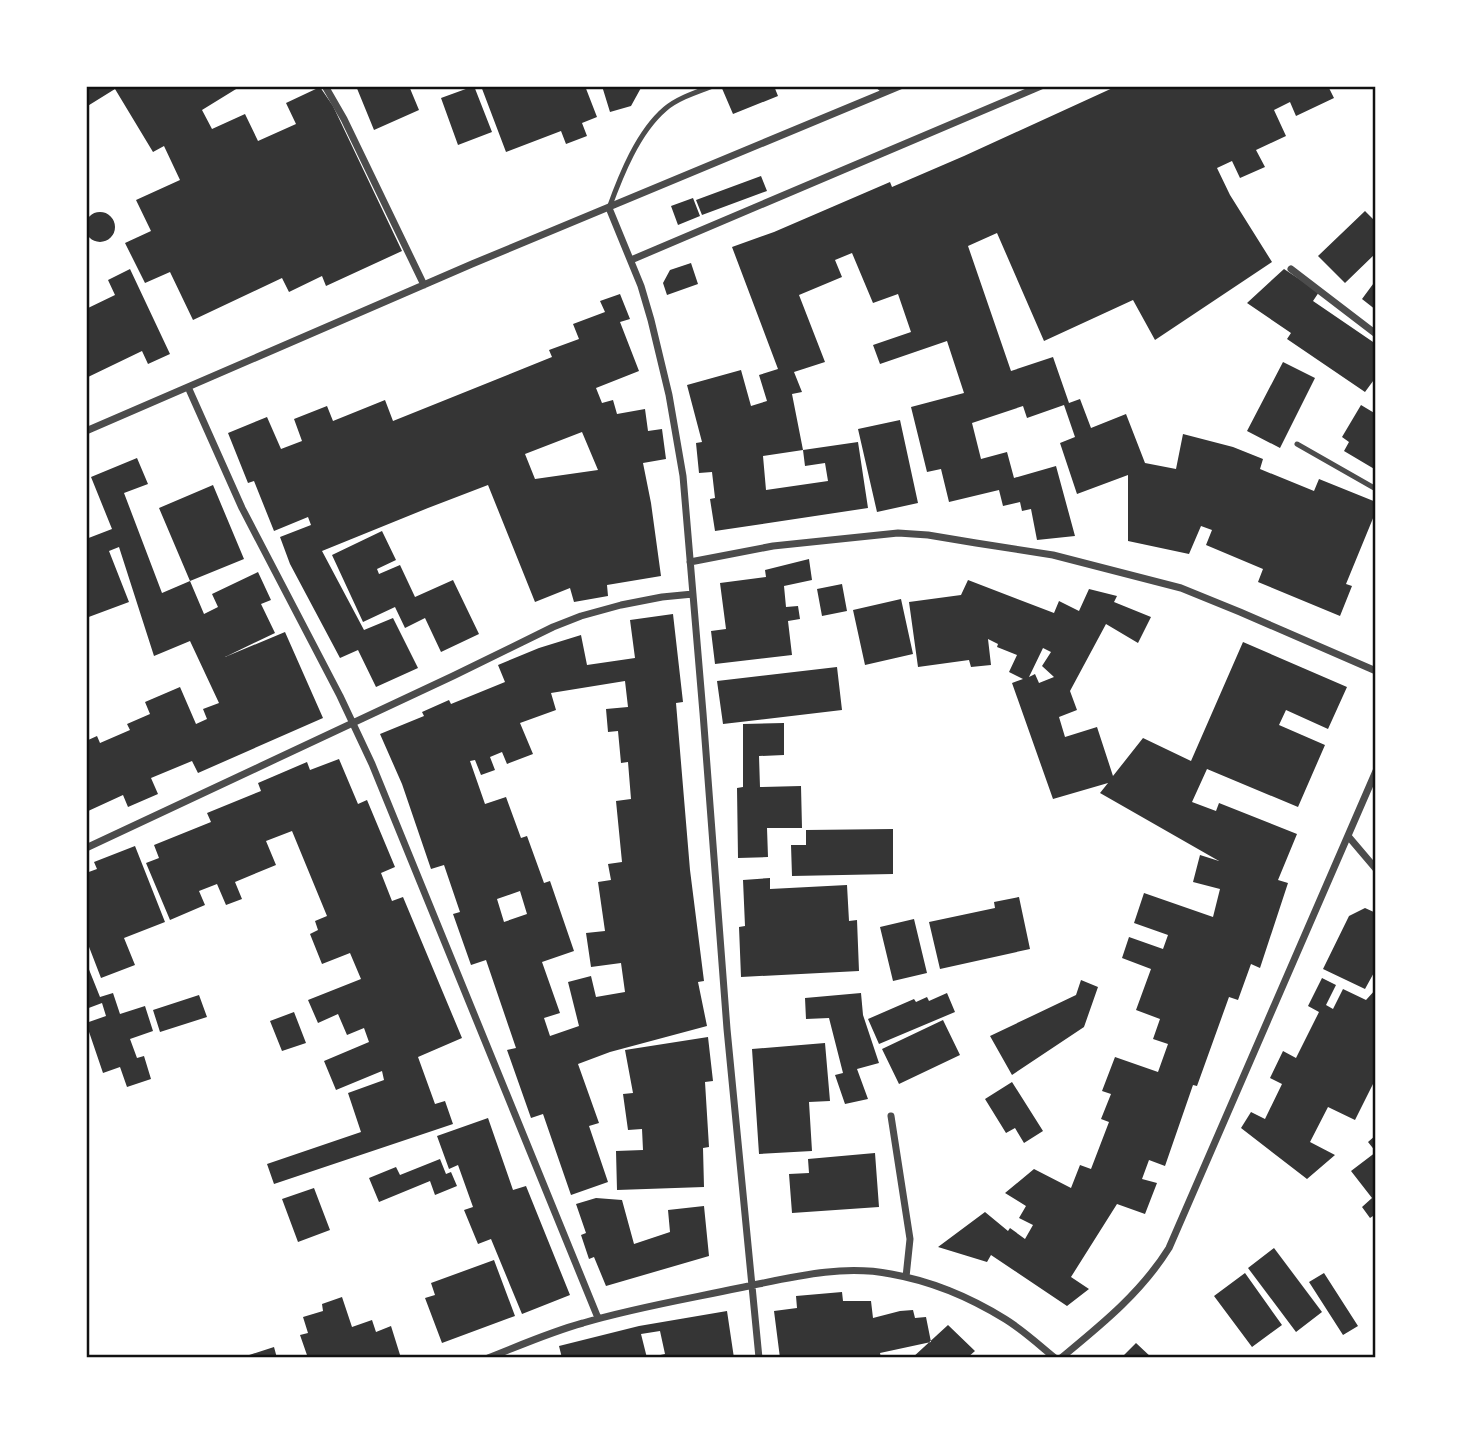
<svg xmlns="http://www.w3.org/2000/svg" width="1462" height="1444" viewBox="0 0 1462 1444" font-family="Karla,sans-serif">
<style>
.building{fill:#353535;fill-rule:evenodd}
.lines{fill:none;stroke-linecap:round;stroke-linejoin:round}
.service{stroke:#4c4c4c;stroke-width:5}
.minor{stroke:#4c4c4c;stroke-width:7}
.neatline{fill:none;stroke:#111;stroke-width:2.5}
</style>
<rect width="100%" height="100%" fill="#fff"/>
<path class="building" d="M86 86H241L202 110 212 129 245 114 258 141 296 124 286 103 320 87 333 106 402 251 326 286 322 276 289 292 282 278 193 320 170 272 145 283 125 243 151 231 136 200 180 180 164 146 153 152 115 89 86 107Z
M356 86H409L419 110 374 130Z
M474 86 492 132 458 145 441 98Z
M481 86H585L597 117 582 123 587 136 566 144 561 131 506 152Z
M602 86H642L631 106 610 112Z
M721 86H774L778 96 733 114Z
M1117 86H1328L1334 98 1296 116 1290 102 1274 110 1286 136 1256 150 1265 167 1240 178 1232 161 1217 168 1230 195 1272 262 1155 340 1133 300 1044 341 997 233 968 246 1011 371 1053 357 1069 403 1080 399 1091 428 1126 414 1145 463 1176 469 1183 434 1233 447 1263 459 1260 469 1314 491 1319 479 1376 502V511L1346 584 1352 586 1340 616 1258 582 1263 569 1206 545 1212 530 1201 526 1189 554 1128 541V475L1077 494 1060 443 1075 437 1064 405 1027 418 1023 406 972 423 981 459 1007 452 1014 478 1056 466 1075 536 1037 540 1031 509 1022 511 1020 502 1003 506 999 490 949 502 941 469 927 472 911 407 964 393 947 341 880 364 873 345 911 332 898 294 873 303 852 253 835 260 842 277 799 295 825 362 794 372 802 392 792 394 803 450 858 442 868 508 715 531 710 499 715 498 712 472 699 473 696 443 702 442 687 385 741 370 751 406 767 401 759 375 778 369 732 247 774 232 890 182 892 187 964 156ZM803 450 805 466 825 463 828 481 766 490 763 456Z
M761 176 767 191 702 215 696 200Z
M693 198 700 216 678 225 671 206Z
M1365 211 1376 222V253L1345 283 1318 256Z
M85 227a15 15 0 1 1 30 0a15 15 0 1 1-30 0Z
M691 263 698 284 667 295 663 283 670 270Z
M130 269 170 354 148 364 142 351 86 378V309L115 295 108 280Z
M1284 269 1319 292 1313 301 1376 344V377L1365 392 1287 339 1291 333 1247 303Z
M1376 280V310L1362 299Z
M620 294 630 319 620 322 639 371 596 388 602 403 613 400 617 414 645 409 648 431 662 429 666 459 643 463 651 503 661 576 607 585 608 596 574 602 570 588 535 602 488 485 428 508 322 551 364 630 393 618 418 668 376 687 358 650 340 658 290 564 280 537 311 525 308 517 274 531 254 481 248 483 228 433 267 417 281 449 302 441 294 419 327 406 333 421 385 400 393 421 552 357 549 350 579 339 573 324 605 312 600 301ZM582 432 598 470 535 479 525 454Z
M1283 362 1315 378 1280 448 1247 431Z
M1361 405 1376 414V470L1344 451 1349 442 1342 437Z
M900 420 918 503 877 512 858 429Z
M137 458 148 484 124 493 162 593 190 581 204 614 218 607 212 594 258 572 271 600 261 604 275 633 225 657 285 632 323 718 198 773 192 761 151 778 158 794 128 807 123 795 86 812V752L89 751 86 741 97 736 100 743 130 730 127 724 150 714 145 702 180 687 196 724 207 719 203 709 219 703 190 641 154 656 119 547 109 551 129 602 86 618V539L112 529 91 477Z
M213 485 244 559 190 581 159 508Z
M382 531 396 560 377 569 379 574 400 565 415 597 453 580 479 634 441 652 425 618 405 628 395 607 363 622 332 555Z
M809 559 812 580 784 586 786 607 798 606 800 619 788 621 792 655 715 664 711 631 726 629 720 583 766 577 765 570Z
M968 580 1054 613 1059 601 1079 611 1089 589 1117 596 1114 602 1151 617 1138 643 1106 624 1070 691 1077 710 1059 717 1065 737 1097 727 1113 776 1143 738 1191 761 1243 642 1347 687 1328 729 1286 710 1279 725 1325 745 1298 807 1207 769 1192 802 1216 811 1219 803 1297 834 1278 880 1288 883 1260 968 1251 964 1238 1000 1229 997 1197 1086 1193 1085 1165 1166 1149 1160 1142 1179 1157 1183 1145 1214 1117 1204 1071 1277 1089 1289 1067 1306 991 1255 987 1262 938 1247 985 1212 1008 1231 1010 1228 1025 1239 1033 1225 1019 1218 1026 1206 1005 1193 1034 1169 1071 1188 1080 1165 1091 1169 1109 1122 1101 1119 1111 1094 1102 1091 1115 1057 1158 1072 1168 1044 1153 1039 1160 1019 1136 1010 1151 969 1122 958 1129 937 1163 949 1168 935 1134 923 1144 893 1213 917 1220 889 1193 882 1200 855 1219 861 1100 793 1108 783 1053 799 1012 683 1023 679 1009 672 1017 655 997 647 998 644 988 639 991 665 971 667 969 660 918 667 909 602 961 595ZM1043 648 1051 652 1042 666 1054 677 1039 683 1035 674 1029 677Z
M842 584 847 611 822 616 817 589Z
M901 599 913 654 865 665 853 610Z
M673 614 683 702 676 703 690 870 704 981 698 982 707 1026 610 1052 578 1064 599 1123 589 1126 608 1182 571 1195 543 1114 531 1118 507 1050 516 1048 486 960 471 965 453 914 460 912 444 865 431 869 402 784 380 734 424 716 422 712 449 700 451 704 505 682 498 665 539 648 581 635 587 665 635 658 630 620ZM625 681 628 707 606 709 608 732 618 731 621 763 628 762 631 799 616 801 622 862 608 864 611 880 598 882 605 931 586 933 591 967 621 963 625 992 596 997 591 976 568 982 579 1026 550 1036 544 1018 560 1013 542 962 574 951 550 881 544 883 527 836 521 838 506 797 485 804 470 761 475 760 481 775 495 770 490 757 502 752 507 764 533 754 520 723 556 710 551 693ZM520 891 527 914 504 922 497 899Z
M837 667 842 710 723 724 717 681Z
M784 723V755L759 756 760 787 801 786 802 828H767L768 857 738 858 737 788 743 787V724Z
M339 759 358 804 367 800 395 867 381 873 392 901 403 897 462 1038 418 1057 435 1104 445 1101 453 1124 274 1184 267 1164 361 1132 348 1093 384 1080 382 1071 336 1090 324 1061 369 1042 364 1028 347 1035 338 1014 318 1023 308 1000 361 979 350 953 322 964 310 934 318 930 315 921 327 916 292 831 266 841 276 865 235 882 242 899 226 905 217 884 199 891 205 905 170 920 146 863 159 858 154 845 211 822 207 813 261 791 258 783 307 762 310 770Z
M893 829V874L792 876 791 845H806V830Z
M135 846 165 922 124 938 135 965 101 978 86 939V873L97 869 94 862Z
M770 878V889L847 885 849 921 857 920 859 971 741 977 739 927 745 926 743 880Z
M1019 897 1030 949 940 969 929 922 995 908 994 902Z
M1365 908 1376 913V969L1365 989 1323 969 1349 916Z
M914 919 927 973 893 981 880 927Z
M86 962 100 997 113 993 120 1014 145 1006 153 1031 130 1039 137 1058 144 1056 151 1079 127 1087 120 1067 103 1073 86 1023 106 1016 102 1003 86 1009Z
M1322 978 1336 985 1326 1005 1333 1009 1343 989 1366 1000 1376 989V1078L1355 1120 1328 1107 1310 1142 1335 1155 1307 1179 1241 1128 1251 1112 1265 1119 1282 1084 1270 1078 1283 1051 1296 1058 1319 1012 1308 1006Z
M1081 980 1098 987 1084 1027 1012 1075 990 1036 1076 995Z
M861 993 863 1015 879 1063 857 1069 868 1099 845 1104 835 1075 843 1073 829 1018 806 1019 805 998Z
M947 993 955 1012 879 1044 868 1019 914 999 916 1002 927 997 929 1001Z
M199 995 207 1017 160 1032 153 1010Z
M294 1012 306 1043 282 1051 270 1021Z
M943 1020 960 1055 899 1084 882 1049Z
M708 1037 713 1081 705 1082 709 1147 703 1148 704 1187 617 1190 616 1151 643 1150 642 1129 628 1130 623 1094 633 1093 625 1050Z
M825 1043 830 1101 809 1102 812 1151 759 1154 752 1049Z
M1012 1082 1043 1131 1024 1143 1015 1128 1006 1133 985 1099Z
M488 1118 513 1190 526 1186 570 1295 522 1314 491 1239 478 1244 464 1210 473 1207 458 1165 449 1169 437 1136Z
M1376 1135V1214L1370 1218 1362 1207 1372 1198 1351 1171 1376 1152 1368 1142Z
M875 1153 879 1207 792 1213 789 1174 809 1173 808 1159Z
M440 1159 446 1174 451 1172 457 1186 435 1195 430 1181 379 1202 369 1178 396 1167 400 1175Z
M314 1188 330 1230 298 1242 282 1199Z
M596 1198 622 1200 634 1244 670 1232 668 1210 704 1206 709 1256 606 1286 594 1257 589 1259 581 1235 586 1233 576 1204Z
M1274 1248 1322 1312 1296 1332 1248 1268Z
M494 1260 515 1316 442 1343 425 1298 435 1295 431 1283Z
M1245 1273 1282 1325 1252 1347 1214 1296Z
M1324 1273 1358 1326 1343 1335 1309 1282Z
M842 1292 843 1301H871L873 1318 900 1311 913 1310 915 1318 926 1317 931 1342 880 1353 881 1358H780L774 1311 797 1308 796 1296Z
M342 1297 352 1327 372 1320 376 1332 391 1326 401 1358H308L300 1335 308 1333 303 1317 323 1311 322 1304Z
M727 1311 734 1358H651V1357L665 1354 660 1331 641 1334 647 1358H562L559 1346 639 1326Z
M948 1325 975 1351 967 1358H912Z
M1136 1343 1152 1358H1121Z
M274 1347 277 1358H240Z"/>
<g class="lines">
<path class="service" d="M878 86 885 92
M609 208C621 175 638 132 665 109 678 98 697 92 713 86
M1297 444 1376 489
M1376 577V581"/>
<path class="minor" d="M325 86 344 119 424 285
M609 208 641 286 651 320 669 395 683 476 703 713 727 1029 759 1358
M631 260 1041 86
M1291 269 1376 334
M188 387 242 508 340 696 372 764 598 1318
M86 431 472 264 900 86
M690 562 773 546 898 533 928 535 976 543 1053 555 1181 588 1240 612 1376 671
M1348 836 1376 869
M86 848 453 676 553 627 581 616 621 605 662 597 693 594
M891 1116 910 1239 906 1277
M488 1358C519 1346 550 1332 583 1323 633 1308 687 1299 739 1288 789 1278 840 1264 891 1274 931 1281 971 1298 1005 1319 1023 1330 1039 1345 1055 1358
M1061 1358C1101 1325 1141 1293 1169 1248L1376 771"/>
</g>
<rect width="1462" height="1444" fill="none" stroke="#ffffff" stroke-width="175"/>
<rect x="88" y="88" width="1286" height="1268" class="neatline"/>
</svg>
